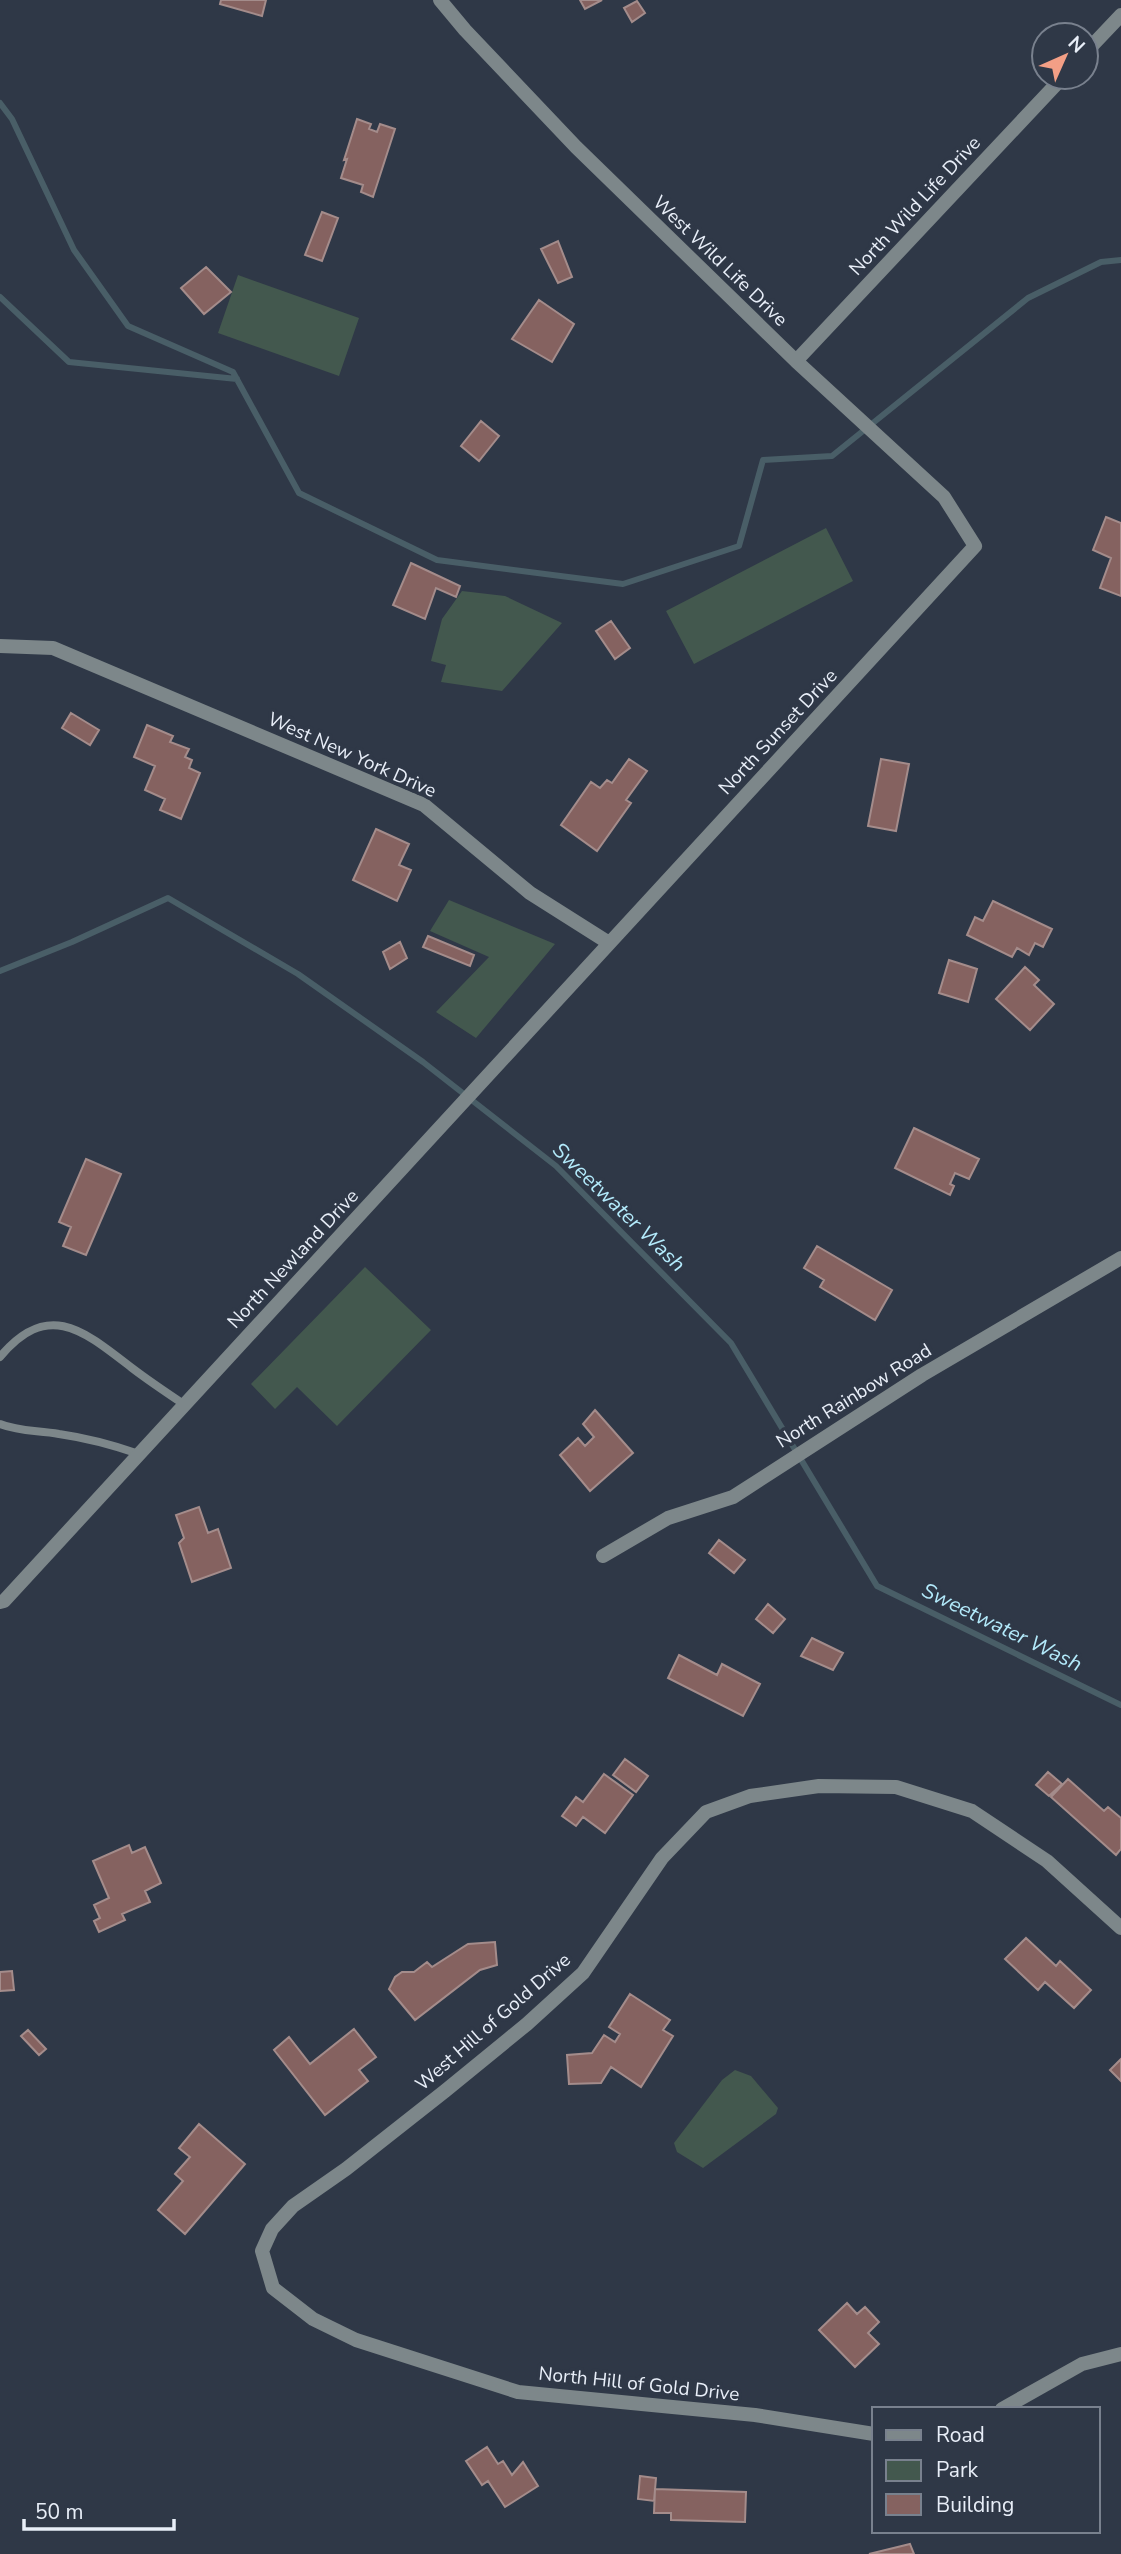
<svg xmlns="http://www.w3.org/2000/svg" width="1121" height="2554" viewBox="0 0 1121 2554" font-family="'Nunito Sans',sans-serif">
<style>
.green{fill:#43584e}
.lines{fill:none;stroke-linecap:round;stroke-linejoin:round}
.stream{stroke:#495e67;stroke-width:6}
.building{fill:#856260;stroke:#a48c8b;stroke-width:2}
.service{stroke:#7d878a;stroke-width:8}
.minor{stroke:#7d878a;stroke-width:14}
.labels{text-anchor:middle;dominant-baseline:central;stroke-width:7;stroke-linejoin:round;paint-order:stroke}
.street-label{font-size:19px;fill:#e8eef8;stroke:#2f3847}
.water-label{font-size:21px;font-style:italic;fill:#b3eafb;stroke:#2f3847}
</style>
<rect width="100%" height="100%" fill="#2f3847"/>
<path class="green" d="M238 275 359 318 339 376 218 333Z
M826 528 853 581 694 664 666 611Z
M462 591 505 596 562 623 502 691 441 682 446 665 431 661 442 619Z
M449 900 555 944 476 1038 436 1012 489 957 430 931Z
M365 1267 431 1330 337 1426 297 1387 275 1409 251 1384Z
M735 2070 751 2076 778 2108 776 2114 703 2168 677 2152 674 2143 722 2080Z"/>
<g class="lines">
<path class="stream" d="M0 103 12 119 74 250 128 326 233 372 299 493 437 560 623 584 739 546 763 460 832 456 1028 298 1101 262 1121 260
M0 297 69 362 237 379
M0 971 72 942 168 898 298 974 423 1062 556 1166 731 1343 877 1586 1121 1705"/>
</g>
<path class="building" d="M221 0H266L262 16 220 4Z
M580 0H602L585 9Z
M637 1 645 13 632 22 624 8Z
M357 119 371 124 369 129 377 132 380 124 395 129 373 197 361 192 363 185 341 178 347 159 344 160Z
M322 212 338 218 322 261 305 255Z
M558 241 572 277 558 283 541 249Z
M206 267 231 292 204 314 181 288Z
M539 300 574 324 552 362 512 339Z
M481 421 499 436 479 461 461 446Z
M1106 517 1121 523V596L1100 588 1111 558 1093 550Z
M411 563 460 586 456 597 436 588 425 619 393 605Z
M611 621 630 648 615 659 596 631Z
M71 713 99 730 90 745 62 728Z
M147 725 173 736 170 742 189 749 185 757 192 760 189 768 200 773 181 819 160 810 165 799 145 790 155 766 134 757Z
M629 759 647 771 626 800 631 803 597 851 561 825 591 782 600 788 607 780 612 783Z
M881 759 909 764 896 831 868 826Z
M376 829 409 844 399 865 411 870 397 901 353 880Z
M993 901 1052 929 1043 947 1035 943 1029 955 1017 948 1012 957 967 935 975 917 983 921Z
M428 936 474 955 470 966 423 947Z
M400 942 407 958 390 969 383 952Z
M949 960 977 969 968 1002 939 993Z
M1025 967 1039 980 1034 985 1054 1004 1030 1030 996 999Z
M914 1128 979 1159 969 1179 955 1173 950 1184 954 1186 950 1195 895 1168Z
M86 1159 121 1174 86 1255 63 1246 71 1227 59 1222Z
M817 1246 892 1290 875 1320 820 1287 824 1280 804 1268Z
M595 1410 633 1453 590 1491 560 1455 578 1438 585 1446 594 1437 583 1424Z
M199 1507 208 1533 218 1529 231 1568 192 1582 179 1543 184 1538 176 1515Z
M719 1540 745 1560 734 1573 709 1553Z
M768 1604 785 1619 773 1633 756 1619Z
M812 1638 843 1653 833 1670 801 1656Z
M679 1655 717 1675 722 1664 760 1684 743 1716 668 1678Z
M625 1759 648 1776 636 1792 613 1775Z
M1048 1772 1062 1784 1049 1796 1036 1785Z
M604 1774 633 1795 605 1833 583 1817 576 1826 562 1816 576 1797 583 1802Z
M1068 1779 1104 1811 1108 1807 1121 1818V1849L1116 1855 1051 1797Z
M129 1845 132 1853 145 1847 161 1883 145 1891 150 1902 122 1914 125 1920 99 1932 94 1921 100 1918 94 1905 109 1898 93 1861Z
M1026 1938 1056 1966 1060 1961 1091 1990 1074 2008 1045 1982 1038 1990 1005 1959Z
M495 1942 497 1965 480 1970 415 2020 389 1989 395 1977 402 1972H414L427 1962 432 1967 468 1944Z
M12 1971 14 1990 0 1991V1972Z
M630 1994 670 2020 663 2030 673 2036 641 2087 611 2067 601 2083 569 2084 567 2055 592 2053 604 2035 615 2042 620 2034 609 2027Z
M354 2029 376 2057 359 2070 368 2081 325 2115 274 2050 289 2037 310 2064Z
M28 2030 46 2049 39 2055 21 2036Z
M1121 2059V2081L1110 2070Z
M199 2124 245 2164 185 2234 158 2210 183 2181 175 2174 190 2157 179 2148Z
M847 2303 857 2314 865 2307 879 2322 868 2333 879 2344 855 2367 819 2330Z
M487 2447 498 2464 503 2461 512 2475 523 2462 538 2486 505 2507 488 2481 482 2485 466 2461Z
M640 2476 656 2478 654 2501 638 2499Z
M655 2489 746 2492 745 2522 671 2520V2513H654Z
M910 2544 914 2554H869Z"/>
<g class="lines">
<path class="service" d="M0 1357C48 1299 84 1331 132 1368 149 1381 167 1393 185 1405
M0 1424C19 1432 39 1430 59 1434 87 1438 113 1445 139 1454"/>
<path class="minor" d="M1086 52 1121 15
M796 361 1063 77
M0 646 53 648 424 805 530 893 609 943
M603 1556 668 1518 733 1497 922 1375 1121 1258
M0 1602 4 1601 975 546 944 497 796 361 576 147 465 30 440 0
M1002 2409 1082 2364 1121 2354
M874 2434 755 2415 518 2392 356 2340 313 2319 273 2288 262 2251 272 2229 293 2206 346 2169 445 2091 527 2024 583 1973 662 1858 706 1812 750 1796 819 1786 896 1787 972 1811 1047 1861 1121 1928"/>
</g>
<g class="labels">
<g class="street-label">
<text transform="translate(915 206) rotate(-47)">North Wild Life Drive</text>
<text transform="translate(720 261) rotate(44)">West Wild Life Drive</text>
<text transform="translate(778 732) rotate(-47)">North Sunset Drive</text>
<text transform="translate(352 755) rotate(24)">West New York Drive</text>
<text transform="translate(293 1259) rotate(-47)">North Newland Drive</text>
<text transform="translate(854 1396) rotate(-32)">North Rainbow Road</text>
<text transform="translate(493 2022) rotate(-41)">West Hill of Gold Drive</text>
<text transform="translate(639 2384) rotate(6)">North Hill of Gold Drive</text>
</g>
<g class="water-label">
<text transform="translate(619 1207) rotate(44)">Sweetwater Wash</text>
<text transform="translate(1002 1627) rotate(26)">Sweetwater Wash</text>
</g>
</g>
<rect x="872" y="2407" width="228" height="126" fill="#2f3847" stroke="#79818e" stroke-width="2"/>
<rect x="886" y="2430" width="35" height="10" fill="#7d878a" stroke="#79818e" stroke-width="2"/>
<text x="936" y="2442" font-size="21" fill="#e8eef8">Road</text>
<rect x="886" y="2460" width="35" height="21" fill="#43584e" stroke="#79818e" stroke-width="2"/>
<text x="936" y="2477" font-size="21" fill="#e8eef8">Park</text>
<rect x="886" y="2494" width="35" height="21" fill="#856260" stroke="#79818e" stroke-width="2"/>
<text x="936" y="2512" font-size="21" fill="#e8eef8">Building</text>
<g transform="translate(1065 56) rotate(45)"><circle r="33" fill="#2f3847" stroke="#79818e" stroke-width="2"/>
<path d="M0-5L12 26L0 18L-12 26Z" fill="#f39f86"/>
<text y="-10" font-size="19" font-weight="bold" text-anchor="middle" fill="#e8eef8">N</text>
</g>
<path d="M24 2519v10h150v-10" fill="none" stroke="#e8eef8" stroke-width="3.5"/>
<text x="35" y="2519" font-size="21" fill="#e8eef8" stroke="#2f3847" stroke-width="5" paint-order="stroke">50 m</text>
</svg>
